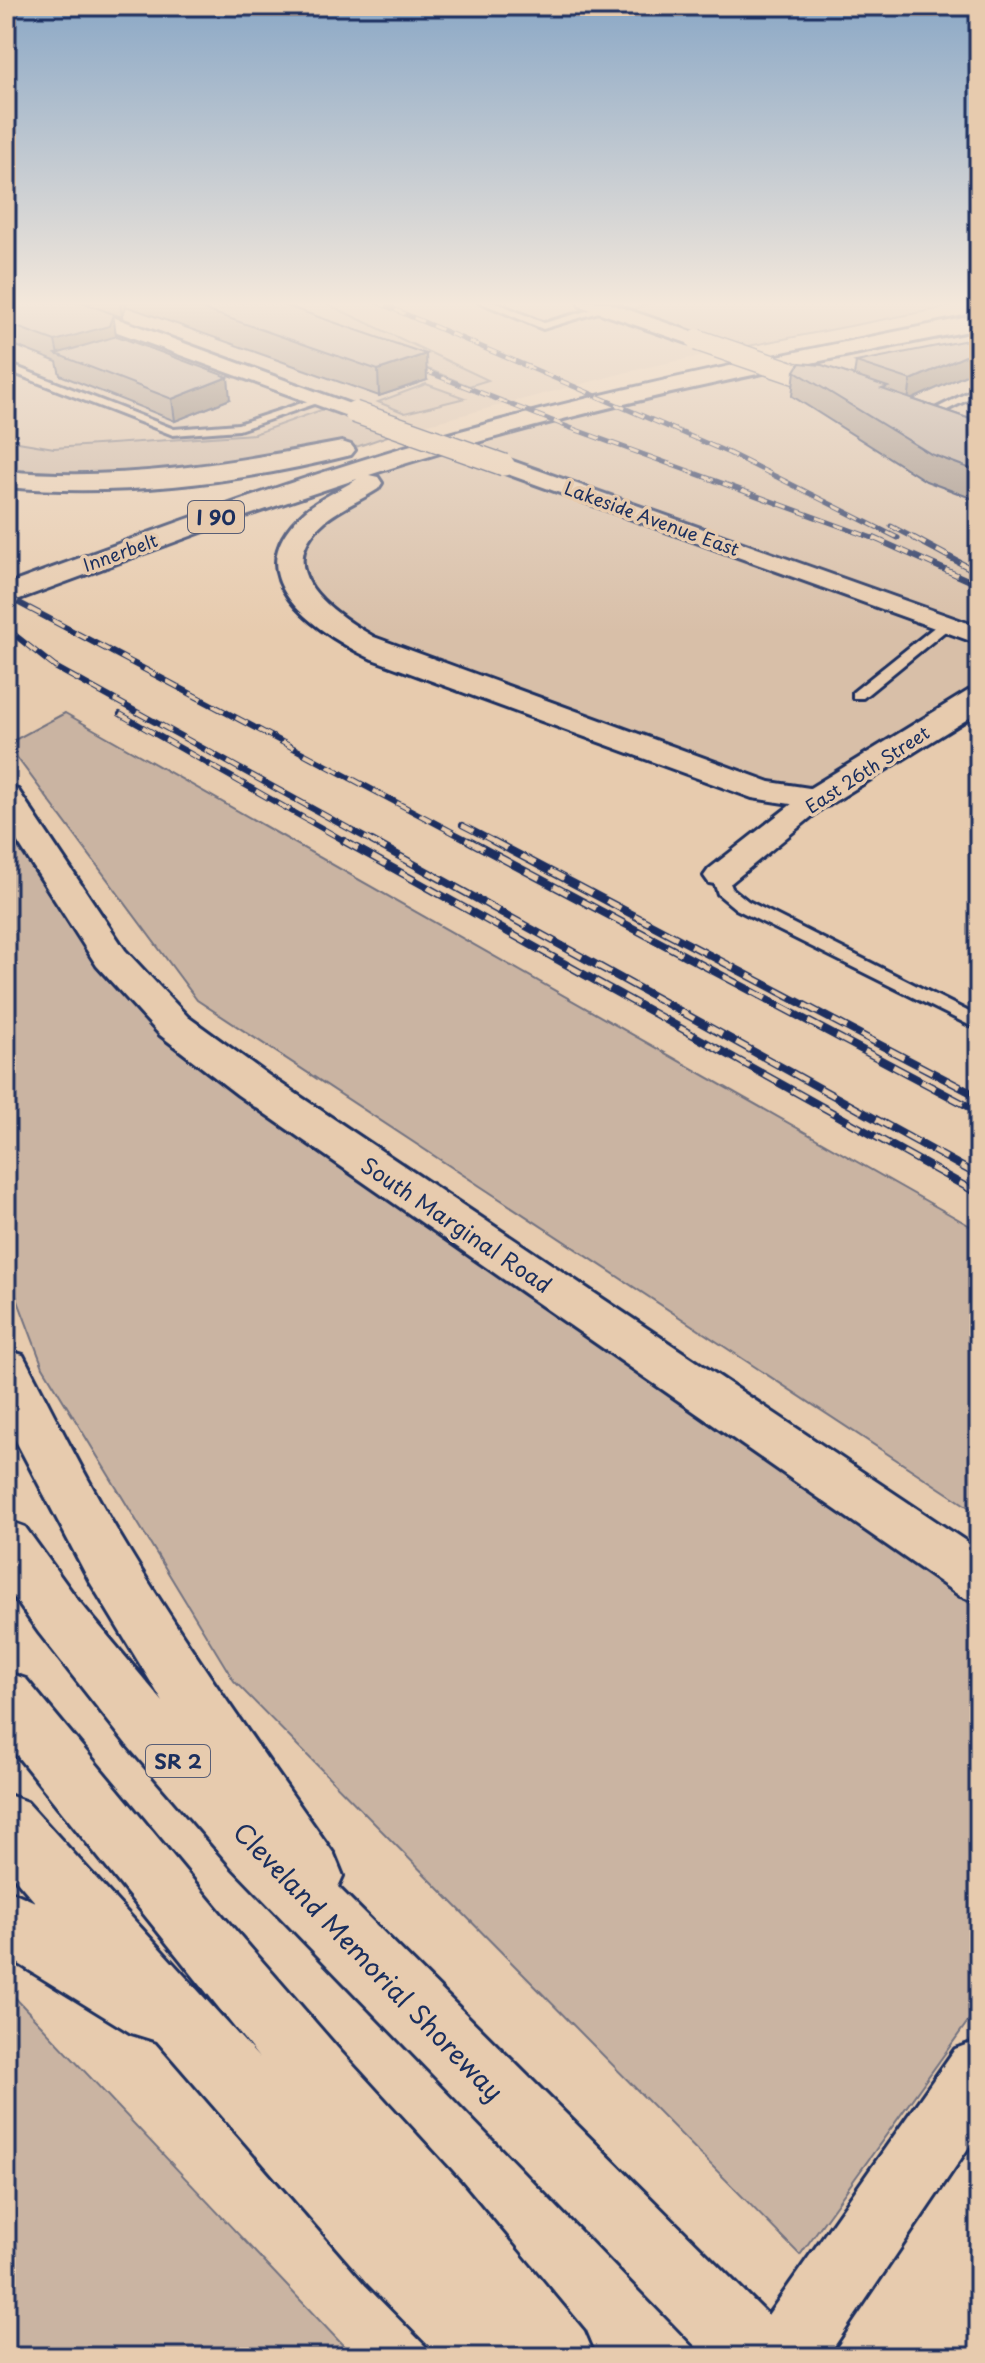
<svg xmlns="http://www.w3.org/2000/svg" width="985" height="2363" viewBox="0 0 985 2363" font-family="'Playpen Sans',sans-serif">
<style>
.built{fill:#d8bfa8}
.green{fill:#cab4a2;stroke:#727280;stroke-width:2}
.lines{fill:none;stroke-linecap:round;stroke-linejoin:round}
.service-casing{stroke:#1b2f5e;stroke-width:6}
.minor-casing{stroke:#1b2f5e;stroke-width:6}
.tertiary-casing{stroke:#1b2f5e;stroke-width:6}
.motorway-casing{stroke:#1b2f5e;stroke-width:6}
.service{fill:#e7cbae;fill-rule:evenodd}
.minor{fill:#e7cbae;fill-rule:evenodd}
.tertiary{fill:#e7cbae;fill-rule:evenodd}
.motorway{fill:#e7cbae;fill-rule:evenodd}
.rail-far2-casing{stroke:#1b2f5e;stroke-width:5}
.rail-far1-casing{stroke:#1b2f5e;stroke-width:6}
.rail-casing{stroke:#1b2f5e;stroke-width:8}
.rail-far2{stroke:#e7cbae;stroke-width:3;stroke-dasharray:10;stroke-linecap:butt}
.rail-far1{stroke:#e7cbae;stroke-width:4;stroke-dasharray:13;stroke-linecap:butt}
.rail{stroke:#e7cbae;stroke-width:5;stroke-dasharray:16;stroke-linecap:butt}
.minor-bridge-casing{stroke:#1b2f5e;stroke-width:24;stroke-linecap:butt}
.minor-bridge{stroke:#e7cbae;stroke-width:21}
.wall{fill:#9b8d84;stroke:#1b2f5e;stroke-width:2}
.shaded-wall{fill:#7e736c;stroke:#1b2f5e;stroke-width:2}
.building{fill:#b4a49a;stroke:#1b2f5e;stroke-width:2}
.labels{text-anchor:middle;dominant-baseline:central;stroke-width:7;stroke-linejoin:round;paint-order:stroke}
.far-street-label{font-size:18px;fill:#1b2f5e;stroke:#e7cbae}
.shield{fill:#e7cbae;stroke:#585e76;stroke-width:2}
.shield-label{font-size:20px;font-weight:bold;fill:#1b2f5e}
.street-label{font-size:22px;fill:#1b2f5e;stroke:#e7cbae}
.near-street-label{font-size:26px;fill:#1b2f5e;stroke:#e7cbae}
</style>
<rect width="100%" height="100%" fill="#e7cbae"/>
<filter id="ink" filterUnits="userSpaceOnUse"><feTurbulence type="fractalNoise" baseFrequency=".0125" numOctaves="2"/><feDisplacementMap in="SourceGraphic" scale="16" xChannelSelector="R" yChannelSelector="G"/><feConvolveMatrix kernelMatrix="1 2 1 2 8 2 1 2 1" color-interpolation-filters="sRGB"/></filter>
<g filter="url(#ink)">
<path class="built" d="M6 302H654L623 314 728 350 639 369 405 430 335 405 254 434 54 448 6 440Z
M979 322V698L817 798 383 653 304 599 299 533 411 453Z"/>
<path class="green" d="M267 302H323L488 380 469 386Z
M654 302H973L728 350 621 314Z
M426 384 465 398 405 413 378 402Z
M335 405 405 430 356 447 221 473 6 479V440L54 448 254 434Z
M65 713 979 1231V1514L197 1000 7 744Z
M6 829 100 972 148 1022 350 1170 979 1610V2006L800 2255 234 1681 43 1367 6 1269Z
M6 1988 354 2357H6Z"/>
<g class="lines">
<defs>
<path id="service" d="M480 302H495L544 323 604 306 609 309 543 329Z
M6 363 174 429 238 424 317 398 326 400 239 430 173 435 6 370Z
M979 387V394L929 419 919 417Z
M942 621 954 624 863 698H853V692Z
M720 871 726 873 732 888 748 901 979 1017V1030L736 909 718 894 712 876Z"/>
<path id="minor" d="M44 302H72L361 408 365 412 361 416H347L46 306Z
M578 302H606L704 336 707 340 697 346 690 344 580 306Z
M504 458 979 627V644L496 470 493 465Z
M817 789 827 792 832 798 827 804 731 883 720 885 709 883 704 876 709 869 807 792Z"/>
<path id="tertiary" d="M979 688V712L829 805 817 808 805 805 800 798 805 791 968 691Z
M6 787 18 790 125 950 188 1017 268 1075 979 1550V1603L960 1596 238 1095 160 1035 97 966 6 824Z"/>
<path id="motorway" d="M979 315V329C774 370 568 410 369 475L378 477 382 483 378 489C361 500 341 508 325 521 268 570 333 613 374 637L770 782 829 791 834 798 829 805 817 808 752 798 372 659C314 631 232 576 305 511 320 498 340 490 357 479L237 519 6 604V585C137 537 267 488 401 448 590 392 785 354 979 315Z
M342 442 351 445 355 450 351 455C239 483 121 497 6 487V471C120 482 230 463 342 442Z
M6 1350 23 1355C57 1420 89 1485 127 1547 191 1653 263 1753 334 1854L343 1876 338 1887 768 2315 955 2049 979 2040V2132L827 2357H706L231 1866 127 1745 39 1633 6 1586V1520L25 1527 77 1599 163 1702 90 1582 6 1422Z
M6 1672 26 1679 222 1915 341 2052 460 2182 584 2331 595 2357H440L368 2284 157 2041 131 2033 6 1956V1889L35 1902 6 1868V1794L27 1802 259 2058 6 1742Z"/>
</defs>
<use href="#service" class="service-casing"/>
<use href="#minor" class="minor-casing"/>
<use href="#tertiary" class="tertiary-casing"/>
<use href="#motorway" class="motorway-casing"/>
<use href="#service" class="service"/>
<use href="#minor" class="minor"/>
<use href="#tertiary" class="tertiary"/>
<use href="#motorway" class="motorway"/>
<defs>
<path id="rail-far2" d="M377 302 729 453 898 538
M405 363 568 427 878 540
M891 526 918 540"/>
<path id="rail-far1" d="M874 538 979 585
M914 538 979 573
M6 596 473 843
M6 628 55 667 375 843
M120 714 348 843
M462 825 497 843"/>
<path id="rail" d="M344 841 979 1194
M372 841 979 1176
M469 841 979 1112
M493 841 979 1097"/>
</defs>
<use href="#rail-far2" class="rail-far2-casing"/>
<use href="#rail-far1" class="rail-far1-casing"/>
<use href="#rail" class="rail-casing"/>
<use href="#rail-far2" class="rail-far2"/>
<use href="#rail-far1" class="rail-far1"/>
<use href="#rail" class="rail"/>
<defs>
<path id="minor-bridge" d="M697 340 799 375
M354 412 504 465"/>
</defs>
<use href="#minor-bridge" class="minor-bridge-casing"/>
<use href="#minor-bridge" class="minor-bridge"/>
</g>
<path class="wall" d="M6 302H285L286 306 427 380 379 396 126 306 122 317 90 306 116 335 115 336 230 399 175 421 60 375 57 362 6 342Z
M856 362 977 370 912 399 979 422V501L926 481 792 396 795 371 854 376Z"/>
<path class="shaded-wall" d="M120 302H126V306L122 317Z
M113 314 116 335 112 346 58 355 55 341Z
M979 350 977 370 908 401 911 380Z
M426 354 427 380 379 396 378 370Z
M228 377 230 399 175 421 172 399Z"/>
<path class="building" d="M6 302H82L113 314 109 326 55 341 6 323Z
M182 302H280L278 303 426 354 378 370Z
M117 336 228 377 172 399 56 354Z
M978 338 979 350 911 380 856 362Z
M800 363 822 365 888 387 882 389 979 422V472L931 454 795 371Z"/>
</g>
<linearGradient id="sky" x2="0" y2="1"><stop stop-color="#8ba8c6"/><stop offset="0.48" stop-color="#f4e8db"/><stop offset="1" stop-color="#f4e8db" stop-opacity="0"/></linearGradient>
<rect width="985" height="633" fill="url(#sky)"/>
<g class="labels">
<g class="far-street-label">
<text transform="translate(652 518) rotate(20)">Lakeside Avenue East</text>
<text transform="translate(120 552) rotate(-20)">Innerbelt</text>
<text transform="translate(867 769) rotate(-33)">East 26th Street</text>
</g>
<g class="shield">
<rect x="188" y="501" width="56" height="32" rx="6"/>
<rect x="146" y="1745" width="64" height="32" rx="6"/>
</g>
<g class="shield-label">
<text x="216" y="517">I 90</text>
<text x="178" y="1761">SR 2</text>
</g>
<g class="street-label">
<text transform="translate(457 1224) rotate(34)">South Marginal Road</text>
</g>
<g class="near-street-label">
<text transform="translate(369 1961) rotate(46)">Cleveland Memorial Shoreway</text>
</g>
</g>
<rect width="985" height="2363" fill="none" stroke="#e7cbae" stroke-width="32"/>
<rect x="16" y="16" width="953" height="2331" fill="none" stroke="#1b2f5e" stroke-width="3" filter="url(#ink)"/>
</svg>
